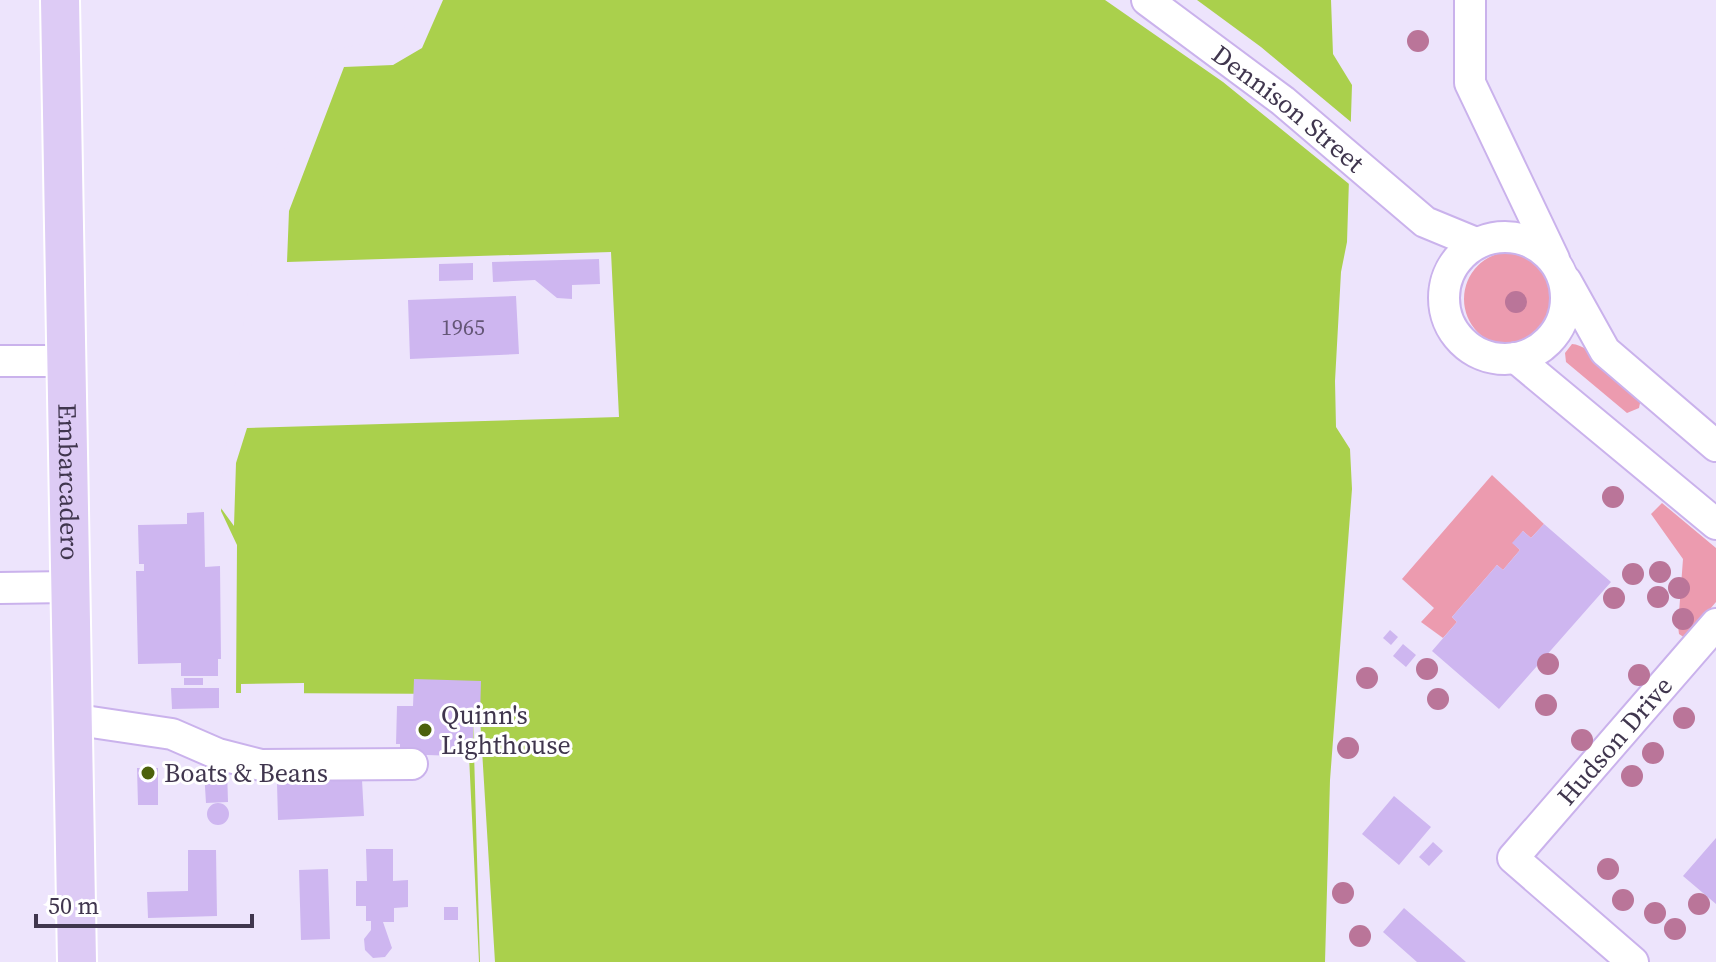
<svg xmlns="http://www.w3.org/2000/svg" width="1716" height="962" viewBox="0 0 1716 962" font-family="'Source Serif 4',serif">
<style>
.green{fill:#ec9baf}
.water{fill:#aad04c}
.pier{fill:#ede4fc}
.building{fill:#ceb6f0}
.lines{fill:none;stroke-linecap:round;stroke-linejoin:round}
.minor-casing{stroke:#cab2ec;stroke-width:34}
.major-casing{stroke:#fff;stroke-width:42}
.minor{stroke:#fff;stroke-width:30}
.major{stroke:#ddcbf5;stroke-width:38}
.tree{fill:#ba7599}
.poi-dot{fill:#4c610c;stroke:#fff;stroke-width:3}
.labels{text-anchor:middle;dominant-baseline:central;stroke-width:6;stroke-linejoin:round;paint-order:stroke}
.number-label{font-size:22px;fill:#645676}
.street-label{font-size:26px;fill:#40364e;stroke:#fff}
.poi-label{font-size:26px;fill:#40364e;stroke:#fff;text-anchor:start}
</style>
<rect width="100%" height="100%" fill="#ede4fc"/>
<path class="green" d="M1464 299a47 47 0 1 1 94 0a47 47 0 1 1-94 0Z
M1572 344C1591 345 1628 383 1641 398L1639 408 1627 413 1566 362 1565 353Z
M1492 475 1544 524 1531 538 1523 531 1513 543 1520 550 1503 570 1497 565 1452 617 1457 622 1443 638 1421 622 1434 608 1402 579Z
M1662 503 1716 548V602L1685 638 1679 634 1678 626 1683 559 1651 514Z"/>
<path class="water" d="M421 0H1331L1333 54 1352 85 1347 242 1341 272 1335 381 1336 427 1350 449 1352 489 1330 780 1325 962H479L466 694 236 693 237 545 221 511 266 202 331 53 402 41Z"/>
<path class="pier" d="M417 0H443L422 48 393 65 344 67 289 211 287 262 611 252 619 417 247 428 236 463 234 526 218 504 252 264 256 263 262 201 328 50 399 38Z
M1105 0H1197L1261 47 1357 127 1354 188 1223 82Z
M304 683V697H241V684Z
M473 717H480L495 962H480Z"/>
<path class="building" d="M599 259 600 284 572 285V299L557 298 535 280 493 282 492 262Z
M473 263V280L439 281V264Z
M516 296 519 354 410 359 408 300Z
M204 512 205 567 220 566 221 659H218V676H181V663L138 664 136 571H144V564H139L138 525 187 524V513Z
M1544 524 1611 582 1499 709 1432 651 1457 622 1452 617 1497 565 1503 570 1520 550 1512 543 1523 531 1531 538Z
M1390 630 1398 637 1391 645 1383 638Z
M1403 644 1416 655 1406 667 1393 656Z
M184 678H203V685H184Z
M414 679 481 681 480 717H473V748H455V756L400 754V744H396L397 706H413Z
M171 688H219V708L172 709Z
M137 768H158V805H138Z
M227 770 228 802 206 803 204 771Z
M362 780 364 816 278 820 277 783Z
M1394 796 1431 827 1399 865 1362 834Z
M207 814a11 11 0 1 1 22 0a11 11 0 1 1-22 0Z
M1716 838V904L1683 876Z
M1433 842 1443 851 1429 866 1419 857Z
M366 849H393V881L408 880V907L394 908V922H383L392 948 385 957 373 958 365 950 364 939 371 930V921H366V906H356V881H367Z
M188 850H216L217 916 148 918 147 892 188 891Z
M328 869 330 939 301 940 299 870Z
M444 907H458V920H444Z
M1404 908 1466 962H1417L1383 932Z"/>
<g class="lines">
<defs>
<g id="minor">
<path id="s1" d="M1147 0 1283 101 1425 222 1476 243"/>
<path d="M1470 0V83L1554 259"/>
<circle cx="1505" cy="298" r="61"/>
<path d="M1566 281 1605 351 1716 446"/>
<path d="M1516 358 1716 524"/>
<path d="M0 361H66"/>
<path d="M0 588 69 587"/>
<path d="M71 719 172 734 218 754 261 765 412 764"/>
<path id="s2" d="M1633 962 1513 858 1716 624"/>
</g>
<g id="major">
<path id="s3" d="M60 0 77 962"/>
</g>
</defs>
<use href="#minor" class="minor-casing"/>
<use href="#major" class="major-casing"/>
<use href="#minor" class="minor"/>
<use href="#major" class="major"/>
</g>
<g class="tree">
<circle cx="1418" cy="41" r="11"/>
<circle cx="1516" cy="302" r="11"/>
<circle cx="1613" cy="497" r="11"/>
<circle cx="1660" cy="572" r="11"/>
<circle cx="1633" cy="574" r="11"/>
<circle cx="1679" cy="588" r="11"/>
<circle cx="1658" cy="597" r="11"/>
<circle cx="1614" cy="598" r="11"/>
<circle cx="1683" cy="619" r="11"/>
<circle cx="1548" cy="664" r="11"/>
<circle cx="1427" cy="669" r="11"/>
<circle cx="1639" cy="675" r="11"/>
<circle cx="1367" cy="678" r="11"/>
<circle cx="1438" cy="699" r="11"/>
<circle cx="1546" cy="705" r="11"/>
<circle cx="1684" cy="718" r="11"/>
<circle cx="1582" cy="740" r="11"/>
<circle cx="1348" cy="748" r="11"/>
<circle cx="1653" cy="753" r="11"/>
<circle cx="1632" cy="776" r="11"/>
<circle cx="1608" cy="869" r="11"/>
<circle cx="1343" cy="893" r="11"/>
<circle cx="1623" cy="900" r="11"/>
<circle cx="1699" cy="904" r="11"/>
<circle cx="1655" cy="913" r="11"/>
<circle cx="1675" cy="929" r="11"/>
<circle cx="1360" cy="936" r="11"/>
</g>
<g class="poi-dot">
<circle cx="425" cy="730" r="8"/>
<circle cx="148" cy="773" r="8"/>
</g>
<g class="labels">
<g class="number-label">
<text x="463" y="327">1965</text>
</g>
<g class="street-label">
<text stroke="none"><textPath href="#s1" startOffset="178">Dennison Street</textPath></text>
<text stroke="none"><textPath href="#s3" startOffset="482">Embarcadero</textPath></text>
<text stroke="none"><textPath href="#s2" startOffset="314">Hudson Drive</textPath></text>
</g>
<g class="poi-label">
<text x="441" y="715">Quinn's<tspan x="441" dy="30">Lighthouse</tspan></text>
<text x="164" y="773">Boats &amp; Beans</text>
</g>
</g>
<path d="M36 914v12h216v-12" fill="none" stroke="#40364e" stroke-width="4"/>
<text x="48" y="914" font-size="24" fill="#40364e" stroke="#ffffff" stroke-width="6" paint-order="stroke">50 m</text>
</svg>
